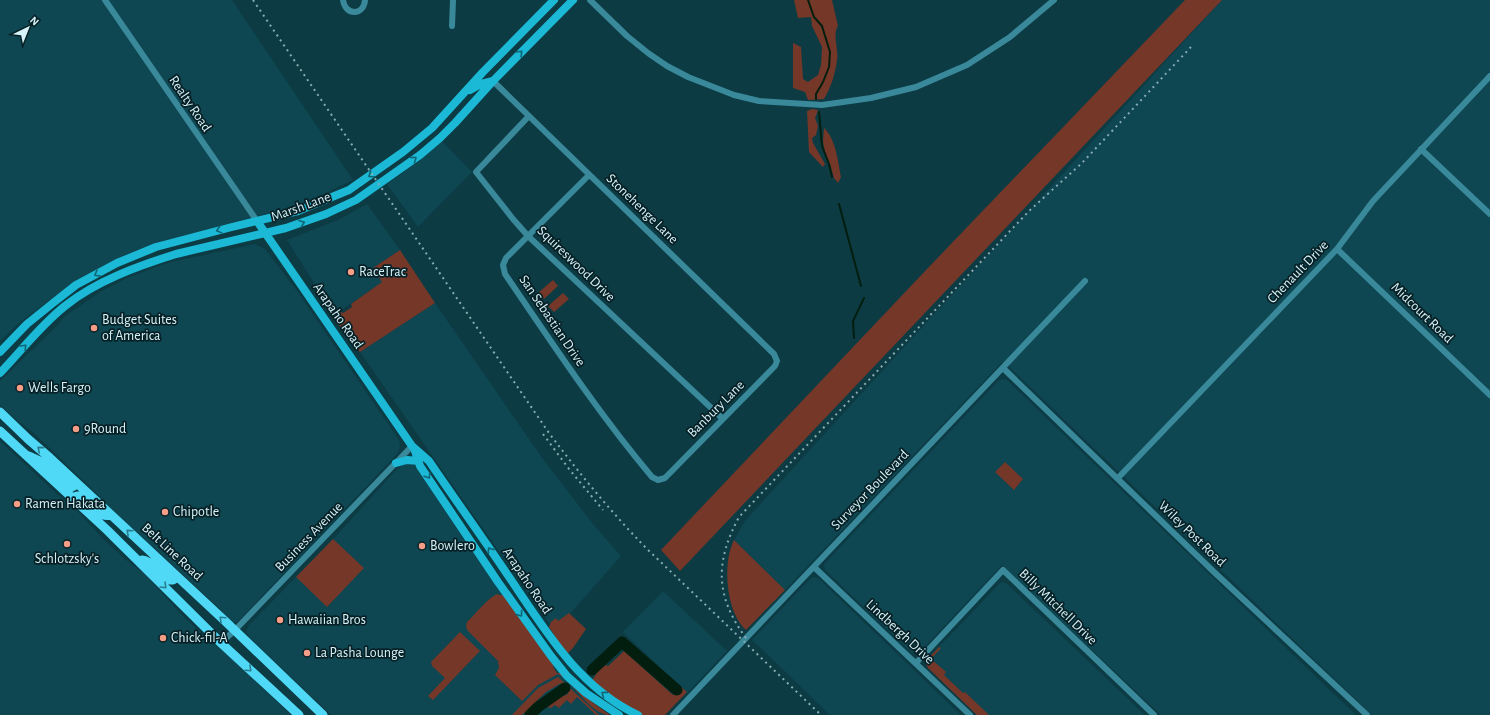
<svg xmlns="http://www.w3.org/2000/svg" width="1490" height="715" viewBox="0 0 1490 715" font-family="'Alegreya Sans',sans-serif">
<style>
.built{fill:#0e4652}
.green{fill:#743728}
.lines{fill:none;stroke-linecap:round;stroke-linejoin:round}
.stream{stroke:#021e0e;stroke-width:2}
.river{stroke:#021e0e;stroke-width:11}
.minor{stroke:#39899b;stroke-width:6}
.secondary{stroke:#1bb9d6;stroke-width:8}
.primary{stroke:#4fd9f7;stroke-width:9}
.rail{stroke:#87abb3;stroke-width:2;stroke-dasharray:2 4;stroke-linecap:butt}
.oneway{stroke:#106575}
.oneway2{stroke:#2b7c8e}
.poi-dot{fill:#f49e88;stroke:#072025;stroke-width:1.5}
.labels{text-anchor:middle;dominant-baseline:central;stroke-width:3.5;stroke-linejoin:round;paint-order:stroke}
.street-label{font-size:14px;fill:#d6f3fa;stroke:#072025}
.poi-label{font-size:14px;fill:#d6f3fa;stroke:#072025;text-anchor:start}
</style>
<rect width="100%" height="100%" fill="#0d3b44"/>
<path class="built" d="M0 0H232L353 180 321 195 291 207 168 240 139 249 114 260 77 280 20 322 0 341Z
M1222 0H1490V715H1372L1003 361 785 590 734 540 745 521 763 501Z
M442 141 472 172 418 227 387 184 419 161Z
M367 204 400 250 373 268 383 282 334 315 287 240 338 220Z
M255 244 265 249 297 291 399 440 400 447 398 453 244 615 237 622H231L218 607 190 581 154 548 144 543 123 523 106 503 33 432 14 418 0 405V381L57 326 64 317 100 292 125 279 153 268 171 262Z
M435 303 540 455 593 524 621 556 568 616 551 626 360 352Z
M1002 379 1007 380 1356 715H1161L1002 565 919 653H912L825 570 824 566 825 563 998 381Z
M0 441 58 495 73 506 104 540 125 559 145 574 179 612 205 637 228 655 291 715H0Z
M410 464 417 466 493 578 592 702 610 715H331L250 638 246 632 249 625 337 535 395 471 402 465Z
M814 577 818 578 961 715H830L752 640 810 579Z
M1003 582 1007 584 1145 715H977L929 669 925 663 926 660 963 622 1000 583Z
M663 591 727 651 687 693 623 632Z"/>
<path class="green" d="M794 0H832L838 26C832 34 839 50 837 60 835 75 831 87 824 99L808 100 805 92 793 88V43L801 47 803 79 808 82 818 75 821 65 822 47 812 26 811 17 798 18Z
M1185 0H1222L680 571 661 550 927 269Z
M812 109 818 110 815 118 818 126 816 135 812 138 813 143 825 164 823 167 809 152 807 111Z
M824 128C836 139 838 162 841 177L838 183 834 178 830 164 825 153 823 141Z
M400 250 435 303 360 352C350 342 340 329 334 315L341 312 343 313 352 307 351 304 382 282 373 268Z
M553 280 558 286 544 299 538 293Z
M563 293 569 299 554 312 548 306Z
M1005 462 1023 479 1014 490 995 472Z
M333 539 364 568 327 607 296 577Z
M734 540 785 590 746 630C726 613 722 563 734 540Z
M498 594 499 595H503L554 666 553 667 557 673H561L592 702 610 715C590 715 575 683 558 674L538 685 522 701 495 675 499 668 498 661 468 631 466 627 467 622C475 615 489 596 498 594Z
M569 613 586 629 573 648 568 653 565 652 549 627 551 622 556 618 558 621Z
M460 632 480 651 433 700 428 696 445 678 432 666 431 662Z
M939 647 941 648 931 659 946 672 944 675 963 693 965 692 989 715H977L928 668 925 662Z
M624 651 673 695 681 687 687 692 665 715C658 715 650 715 643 715 626 710 606 691 592 680L600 669 606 665 608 666Z
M558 677 599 715H596L577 697 571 704 567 700 559 708 555 705 551 708 547 707 561 697 568 694 561 683 546 692 522 715H512L538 688Z"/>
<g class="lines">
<path class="stream" d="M808 0 814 17 822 26 830 52 829 67 823 82 816 94V99
M819 112 822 146 829 164 832 177
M839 204 861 286
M854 338 853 321 864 298"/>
<path class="river" d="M592 670 622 642 677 690
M530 715 538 707 565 688"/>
<path class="minor" d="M105 0 257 221
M343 0C345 16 364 16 365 0
M590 0 627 36 648 53 667 66 688 77 734 95 759 101 822 105 871 98 916 87 967 65 1010 37 1054 0
M452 26 453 0
M493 81 774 354 777 361 775 366 665 478 658 480 652 477C598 413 552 343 505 274L503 265 506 258 589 175
M529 116 476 172 513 219 528 236 723 419
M1421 149 1490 214
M1337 249 1490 395
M1003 368 1214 572 1367 715
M1118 478 1337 249 1373 201 1490 76
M814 567 970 715
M221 643 235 630 412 446
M916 663 1003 570 1154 715
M673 715 1085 281"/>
<path class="secondary" d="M470 90 481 84 493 81
M257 221 412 446 429 461C454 498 480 534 505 571 542 625 576 686 638 715
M0 352 27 324 53 303 76 285 117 263 156 247 228 228 298 211 349 190 403 152 432 128 483 72 554 0
M0 373C21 351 41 325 65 306 96 281 138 266 176 254L286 228 326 214 356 200 420 155 440 138 455 123 493 81 573 0
M414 448 420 466 498 582 551 656 567 676 586 693 619 715
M396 463 407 460 419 461"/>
<path class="primary" d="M0 412 28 439 50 458 225 621 323 715
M0 431 107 530 221 643 299 715
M29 456 42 462 63 482 70 488 77 484
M71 498 77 496H80C88 504 98 518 111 515
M142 560C153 562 162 573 170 580H173L178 577"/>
<path class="rail" d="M253 0 549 433C579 473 611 512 646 548L821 715
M543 434 569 469 603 510
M746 638C715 596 715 562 739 517L1029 211 1082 163 1191 47"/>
</g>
<defs><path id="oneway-chevron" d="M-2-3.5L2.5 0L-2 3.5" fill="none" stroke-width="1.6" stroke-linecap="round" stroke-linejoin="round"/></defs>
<g class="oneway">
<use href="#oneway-chevron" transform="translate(520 53) rotate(-46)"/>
<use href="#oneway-chevron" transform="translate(414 159) rotate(-36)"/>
<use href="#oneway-chevron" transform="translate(371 175) rotate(145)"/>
<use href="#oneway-chevron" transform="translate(302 223) rotate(-20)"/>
<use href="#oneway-chevron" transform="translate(219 230) rotate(165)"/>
<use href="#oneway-chevron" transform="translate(97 274) rotate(151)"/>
<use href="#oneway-chevron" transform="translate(24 347) rotate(-47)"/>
<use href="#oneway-chevron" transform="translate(428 476) rotate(56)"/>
<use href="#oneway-chevron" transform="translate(490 550) rotate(-125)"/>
<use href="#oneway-chevron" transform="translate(520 614) rotate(54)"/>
<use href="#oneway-chevron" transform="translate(604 694) rotate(-143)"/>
</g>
<g class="oneway2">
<use href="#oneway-chevron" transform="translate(40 449) rotate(-139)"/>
<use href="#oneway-chevron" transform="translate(129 532) rotate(-138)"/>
<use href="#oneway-chevron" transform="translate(164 586) rotate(45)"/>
<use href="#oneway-chevron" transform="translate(222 619) rotate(-137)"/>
<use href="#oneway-chevron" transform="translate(249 669) rotate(43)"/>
</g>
<g class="poi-dot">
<circle cx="351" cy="272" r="4"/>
<circle cx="94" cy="328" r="4"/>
<circle cx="20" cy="388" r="4"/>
<circle cx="76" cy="429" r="4"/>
<circle cx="17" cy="504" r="4"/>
<circle cx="165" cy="512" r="4"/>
<circle cx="67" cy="544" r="4"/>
<circle cx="422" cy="546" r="4"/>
<circle cx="280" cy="620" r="4"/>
<circle cx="163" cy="638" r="4"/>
<circle cx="307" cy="653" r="4"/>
</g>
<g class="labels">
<g class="street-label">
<text transform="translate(190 104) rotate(56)">Realty Road</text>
<text transform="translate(301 207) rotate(-20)">Marsh Lane</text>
<text transform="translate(642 209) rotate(44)">Stonehenge Lane</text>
<text transform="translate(576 264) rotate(44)">Squireswood Drive</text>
<text transform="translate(1298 272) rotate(-46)">Chenault Drive</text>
<text transform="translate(1422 313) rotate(44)">Midcourt Road</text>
<text transform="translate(338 316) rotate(55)">Arapaho Road</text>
<text transform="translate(552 321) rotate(56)">San Sebastian Drive</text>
<text transform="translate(716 409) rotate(-45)">Banbury Lane</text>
<text transform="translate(870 490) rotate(-46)">Surveyor Boulevard</text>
<text transform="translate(1192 534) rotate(44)">Wiley Post Road</text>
<text transform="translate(309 537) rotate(-46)">Business Avenue</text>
<text transform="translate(172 552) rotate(43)">Belt Line Road</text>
<text transform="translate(527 581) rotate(56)">Arapaho Road</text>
<text transform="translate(1058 607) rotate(44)">Billy Mitchell Drive</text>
<text transform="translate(900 632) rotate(43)">Lindbergh Drive</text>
</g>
<g class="poi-label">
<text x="359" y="272">RaceTrac</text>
<text x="102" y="320">Budget Suites<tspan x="102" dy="16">of America</tspan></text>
<text x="28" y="388">Wells Fargo</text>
<text x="84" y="429">9Round</text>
<text x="25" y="504">Ramen Hakata</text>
<text x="173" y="512">Chipotle</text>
<text x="430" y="546">Bowlero</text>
<text x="67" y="559" text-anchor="middle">Schlotzsky's</text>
<text x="288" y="620">Hawaiian Bros</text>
<text x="171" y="638">Chick-fil-A</text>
<text x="315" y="653">La Pasha Lounge</text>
</g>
</g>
<g transform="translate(28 28) rotate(43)" stroke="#072025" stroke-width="3" paint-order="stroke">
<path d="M0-3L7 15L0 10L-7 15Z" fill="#d6f3fa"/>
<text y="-6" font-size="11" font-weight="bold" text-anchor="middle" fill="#d6f3fa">N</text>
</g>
</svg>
